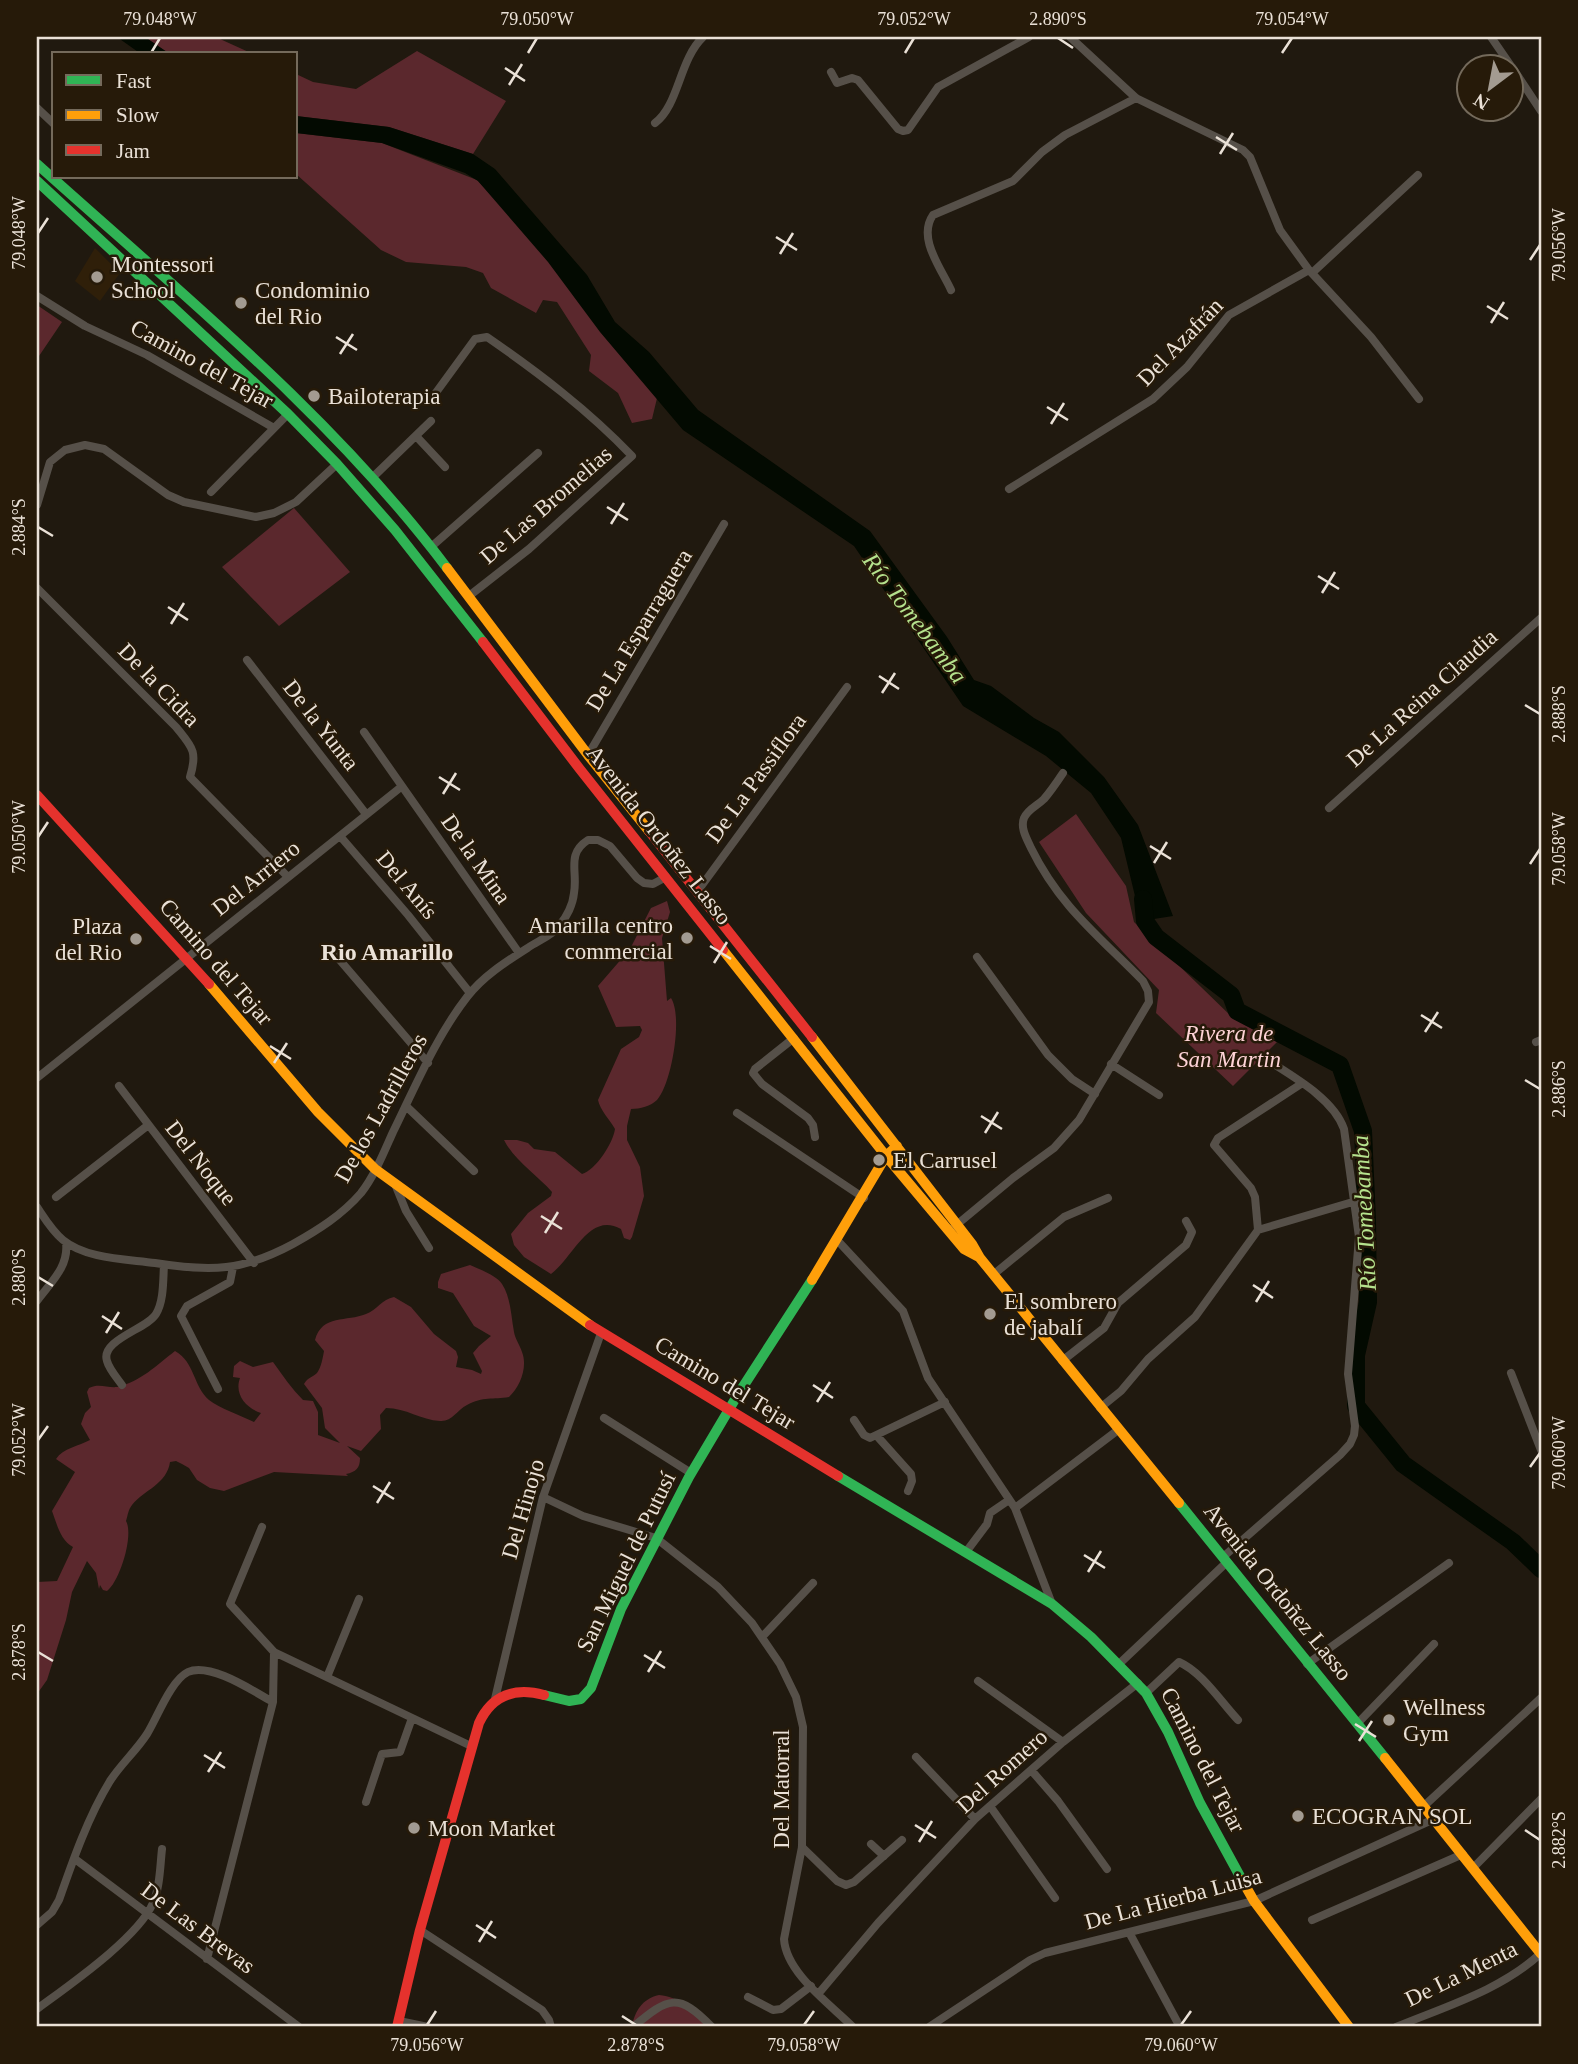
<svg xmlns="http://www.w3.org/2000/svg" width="1578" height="2064" viewBox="0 0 1578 2064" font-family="'Times New Roman',serif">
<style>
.built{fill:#2f1f09}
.green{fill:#5b282d}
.water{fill:#030a01}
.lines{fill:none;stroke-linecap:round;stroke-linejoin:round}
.river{stroke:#030a01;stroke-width:18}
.street{stroke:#565049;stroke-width:8}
.fast{stroke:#30b455;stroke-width:10}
.slow{stroke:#ff9f0a;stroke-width:10}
.jam{stroke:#e5322d;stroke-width:10}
.ticks{fill:none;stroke:#eae1d7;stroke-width:2.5}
.poi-dot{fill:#a39b91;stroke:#261a09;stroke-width:2.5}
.labels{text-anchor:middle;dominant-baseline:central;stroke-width:5;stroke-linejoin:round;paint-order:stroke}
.poi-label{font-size:23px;fill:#eae1d7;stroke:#261a09;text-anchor:start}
.street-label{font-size:23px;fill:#eae1d7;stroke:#261a09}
.park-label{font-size:23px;font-style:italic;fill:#fed3d6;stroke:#261a09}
.water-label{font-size:24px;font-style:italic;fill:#b5e28d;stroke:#261a09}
.neighbourhood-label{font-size:24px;font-weight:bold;fill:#eae1d7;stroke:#261a09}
.neatline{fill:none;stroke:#eae1d7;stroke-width:2.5}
.ticks-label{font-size:18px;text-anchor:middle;fill:#eae1d7}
</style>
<rect width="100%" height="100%" fill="#20190f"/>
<path class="built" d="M95 248 120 273 100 301 75 281Z"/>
<path class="green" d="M145 37 220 39 253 54H169Z
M417 51 506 101 473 154 389 127 296 116V74L313 82 356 89Z
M296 133 382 143 477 180 553 261 658 394 652 419 632 423 618 393 589 371 591 355 557 302 543 300 536 313 491 288 483 273 466 267 406 262 381 250 296 174Z
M37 305 62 322 37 359Z
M294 508 350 572 279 626 222 567Z
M1076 814 1126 886 1134 922 1234 1019 1277 1042 1233 1086 1156 1013 1159 990 1086 913 1039 842Z
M667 901 670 912 662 938 667 1001 671 998C683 1016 672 1083 657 1100 651 1106 640 1109 631 1109L627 1126V1140L640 1167 644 1196 632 1237 630 1240 624 1238 621 1229C589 1211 573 1258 551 1274L524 1257 514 1245 511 1234 528 1213 551 1196 552 1192C537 1175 514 1160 504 1140H517L528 1143 534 1149 555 1152 582 1174C596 1170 613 1143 615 1129 610 1120 600 1110 598 1100L621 1049 639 1037 642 1030 640 1026 616 1027 598 986 630 949 651 908Z
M470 1265C479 1269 496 1275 502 1284 511 1298 511 1316 514 1332 515 1339 520 1345 522 1352 528 1367 520 1387 509 1397 493 1400 483 1396 467 1405 457 1410 452 1422 440 1421 421 1420 406 1408 386 1408L380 1415 381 1429 361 1451 347 1446 360 1458C360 1468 356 1472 346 1474L348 1476 274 1472 224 1491 210 1488 197 1480 189 1468 182 1464 176 1461 170 1462C167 1484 144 1490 132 1505 128 1510 128 1515 126 1521 134 1535 120 1581 107 1591L103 1590 100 1585 99 1589 96 1573 87 1561 72 1592 66 1620 47 1680 37 1694V1582L57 1581 73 1547C60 1540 57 1524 52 1511L75 1472 56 1459C63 1448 79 1446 90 1440L81 1424 85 1413 91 1407 87 1392 89 1388C99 1383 107 1388 117 1387 140 1382 157 1365 175 1351 195 1362 193 1386 209 1400 219 1408 242 1416 254 1422L261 1413C246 1408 234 1394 240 1378L233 1377 234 1366 240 1361 253 1367 273 1362C283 1376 292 1389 303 1400L313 1401 318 1412V1435L340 1443 325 1428 322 1408 304 1384C308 1377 312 1378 317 1373 321 1368 323 1357 324 1351L315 1340C322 1314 347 1322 366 1314 377 1310 382 1299 394 1297L411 1307 434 1334 456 1351 458 1357 456 1367 472 1370 481 1374 482 1371 473 1353 479 1346 491 1336 474 1326 453 1293 438 1288V1282L441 1274Z
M659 1995C680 1996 694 2014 709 2027H615L622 2024 632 2026C635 2011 642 1999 659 1995Z"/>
<path class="water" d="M117 37H145L170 54H141Z
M296 116 389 127 473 154 495 169 587 275 615 322 649 352 698 410 870 531 947 637 974 680 991 686 1034 718 1059 732 1104 777 1138 825 1173 916 1141 921 1121 838 1091 793 1046 756 963 706 854 546 683 430 600 332 548 262 478 181 465 173 382 143 296 133Z"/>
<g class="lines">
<path class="river" d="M1143 899 1145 921 1156 937 1231 995 1237 1011 1340 1065 1363 1131 1367 1221 1368 1302 1356 1355V1406L1403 1464 1513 1542 1541 1569"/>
<path class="street" d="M1070 37 1136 98 1243 150 1250 157 1280 230 1309 270 1371 337 1419 399
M1491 37 1511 66
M1512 67 1541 111
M831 72 837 83 852 78 858 80 898 129 903 131 908 130 938 87 1029 37
M37 108 54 124
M655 123C679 105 679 60 703 37
M1312 273 1418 175
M951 290C941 268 917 238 933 215L1013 181 1042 152 1065 135 1136 98
M37 296 85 326 147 355 274 428
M432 398 475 339 487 337C539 373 588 410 632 456L529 549 469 596
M416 436 445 467
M372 478 431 421
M1009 489 1153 399 1187 367 1229 315 1309 270
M211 492 288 414
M37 505 50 462 65 450 85 445 104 449 168 495 184 502 256 517 274 513 296 502 337 464
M431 547 538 453
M37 588 176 727C192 747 198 751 190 777L288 877
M247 660 366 814
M364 732 519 953
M588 755 724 524
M1329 808 1541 618
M340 836 408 915 470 993
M697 892 847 687
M332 951 428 1063
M977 957 1048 1055 1072 1079 1095 1094
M794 1038 755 1069 753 1073 762 1084 808 1118 813 1125 815 1137
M1536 1042 1541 1040
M1111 1064 1159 1095
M37 1078 401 787
M1301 1084 1218 1138 1214 1145 1251 1188 1255 1197 1258 1230 1356 1201
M119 1086 254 1263
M406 1106 474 1171
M737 1113 864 1198
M395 1184 406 1211 429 1248
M56 1197 147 1126
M37 1207C45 1219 52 1231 63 1240 86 1259 126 1259 155 1263 211 1272 243 1271 293 1244 318 1230 342 1215 361 1193 375 1175 384 1152 393 1132 415 1087 436 1037 467 997 483 976 507 961 529 947 538 941 553 935 559 926 567 917 573 904 574 893 578 871 566 854 588 840H598L610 846 637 878 644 883 653 884 666 877
M954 1227 1013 1178 1054 1148 1079 1120 1149 1002 1148 991 1143 981C1099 936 1060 907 1031 848 1027 839 1020 828 1024 818 1028 809 1037 806 1044 799 1051 791 1057 782 1063 773
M838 1241 903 1311 928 1378 1015 1508 1052 1604
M994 1274 1064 1217 1108 1198
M37 1301C50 1283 69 1267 66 1243
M1062 1361 1104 1328 1118 1303 1186 1245 1192 1232 1186 1221
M1511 1373 1541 1450
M122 1385C117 1378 109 1369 107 1361 100 1340 147 1329 156 1314 164 1301 163 1280 164 1265
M218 1389 181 1316 187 1306 230 1282 233 1267
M1100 1408 1121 1391 1148 1359 1195 1317 1258 1230
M604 1418 691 1473
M854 1420 864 1435 870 1438 945 1402
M877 1436 911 1474 912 1481 908 1491
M543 1497 583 1516 656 1538 718 1587 752 1623 780 1664 796 1697 803 1727 802 1847 784 1939C786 1973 830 2004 853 2027
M1015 1508 1118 1430
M262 1527 230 1604 274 1652 471 1746
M966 1552 987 1524 990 1513 1009 1500
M1223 1557 1340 1455 1350 1444 1354 1435 1355 1426 1348 1374 1359 1237 1344 1129C1333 1097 1288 1074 1261 1056
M762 1637 813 1583
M1119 1664 1227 1562
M1307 1664 1449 1563
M327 1677 359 1599
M978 1681 1063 1742
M1146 1693 1179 1662C1202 1672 1221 1702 1238 1720
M495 1699 543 1497 601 1333
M1357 1724 1434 1644
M916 1757 975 1819
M1031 1770 1058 1801 1107 1869
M366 1802 382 1754 400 1752 412 1718
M990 1806 1055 1898
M1424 1806 1541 1698
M871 1844 884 1856
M802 1847 837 1881 846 1885 854 1882 902 1840
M75 1859 299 2027
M1474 1867 1541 1799
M1312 1920 1463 1854
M37 1925 52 1912 59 1900C73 1860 88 1817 110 1781 121 1764 136 1751 147 1734 157 1718 171 1680 188 1672 210 1662 253 1691 273 1702L274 1652
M420 1930 542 2010 549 2020 551 2027
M1130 1934 1180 2027
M207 1959 273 1702
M819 1993 878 1923 975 1819 1063 1742 1138 1683
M748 1997 773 2010 781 2009 811 1986
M37 2009C68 1986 138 1938 153 1903 160 1887 160 1867 162 1849
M399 2021 428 2027
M633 2027C669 1997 678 1992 712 2027
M929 2027 1030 1960 1045 1953 1254 1901 1434 1819
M1396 2027C1444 2007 1502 1990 1541 1953"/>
<path class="fast" d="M37 164C179 292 331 414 447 568
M37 181 288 414 337 464 395 530 483 642
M838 1476 1052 1604 1091 1637 1146 1693 1168 1732 1200 1803 1242 1880
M1179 1503 1385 1758
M544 1695 569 1701 581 1699 591 1688 621 1609 689 1477 737 1396 812 1280"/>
<path class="slow" d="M447 568 588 755 649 831
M723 950 886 1156 964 1249 979 1257
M209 984 318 1112 375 1169 590 1325
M812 1037 972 1244 980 1258 1179 1503
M812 1280 886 1156 897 1146
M1385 1758 1541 1954
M1242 1880 1254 1901 1349 2027"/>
<path class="jam" d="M483 642 579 768 723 950
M37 795 209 984
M649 831 812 1037
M590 1325 838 1476
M397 2027 420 1930 479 1723C492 1695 515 1687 544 1695"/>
</g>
<path class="ticks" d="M1058 38 1073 48M151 53 160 38M528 53 537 38M905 53 914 38M1282 53 1292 38M505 68 525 81M509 85 522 64M1216 137 1237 150M1220 154 1233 133M38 233 48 218M776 237 797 250M780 254 793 233M1530 260 1540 245M1487 306 1508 319M1491 323 1504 302M336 337 357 350M340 354 353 334M1047 407 1068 420M1051 424 1064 403M607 507 628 520M611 524 624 503M38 527 53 536M1318 576 1339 589M1322 593 1335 572M168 607 188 620M171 624 184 603M879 676 899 689M882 693 895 673M1525 705 1540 714M439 777 460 790M443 794 456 773M38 837 48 822M1150 846 1171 859M1154 863 1167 842M1530 864 1540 849M710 946 731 959M714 963 727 942M1421 1015 1442 1028M1425 1032 1438 1012M270 1046 291 1059M274 1063 287 1043M1525 1080 1540 1089M981 1116 1002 1129M985 1133 998 1112M541 1216 562 1229M545 1233 558 1212M38 1277 53 1286M1253 1285 1273 1298M1256 1302 1269 1281M102 1316 122 1329M106 1333 119 1312M813 1385 833 1398M817 1402 830 1382M38 1440 48 1426M1530 1467 1540 1453M373 1486 394 1499M377 1503 390 1482M1084 1555 1105 1568M1088 1572 1101 1551M38 1652 53 1661M644 1655 665 1668M648 1672 661 1651M1355 1724 1376 1737M1359 1741 1372 1721M204 1755 225 1768M208 1772 221 1752M915 1825 936 1838M1525 1830 1540 1840M919 1842 932 1821M476 1925 496 1938M479 1942 492 1921M622 2016 636 2025M427 2025 436 2011M804 2025 814 2011M1181 2025 1191 2011"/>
<g class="poi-dot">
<circle cx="97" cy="277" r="7"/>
<circle cx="241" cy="303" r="7"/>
<circle cx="314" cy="396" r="7"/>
<circle cx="687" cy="938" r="7"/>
<circle cx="136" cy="939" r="7"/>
<circle cx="879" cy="1160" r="7"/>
<circle cx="990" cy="1314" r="7"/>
<circle cx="1389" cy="1720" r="7"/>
<circle cx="1298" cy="1816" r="7"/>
<circle cx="414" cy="1828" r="7"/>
</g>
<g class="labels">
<g class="poi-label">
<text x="111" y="264">Montessori<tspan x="111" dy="26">School</tspan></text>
<text x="255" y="290">Condominio<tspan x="255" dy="26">del Rio</tspan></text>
<text x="328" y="396">Bailoterapia</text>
<text x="673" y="925" text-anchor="end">Amarilla centro<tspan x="673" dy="26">commercial</tspan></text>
<text x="122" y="926" text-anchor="end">Plaza<tspan x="122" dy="26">del Rio</tspan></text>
<text x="893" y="1160">El Carrusel</text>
<text x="1004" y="1301">El sombrero<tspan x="1004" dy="26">de jabalí</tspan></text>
<text x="1403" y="1707">Wellness<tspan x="1403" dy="26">Gym</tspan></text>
<text x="1312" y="1816">ECOGRAN SOL</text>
<text x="428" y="1828">Moon Market</text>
</g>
<g class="street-label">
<text transform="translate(1180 342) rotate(-46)">Del Azafrán</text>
<text transform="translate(202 364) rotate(29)">Camino del Tejar</text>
<text transform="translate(546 505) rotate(-41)">De Las Bromelias</text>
<text transform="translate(639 630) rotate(-59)">De La Esparraguera</text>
<text transform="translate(159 685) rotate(46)">De la Cidra</text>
<text transform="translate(1422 698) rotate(-42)">De La Reina Claudia</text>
<text transform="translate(321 725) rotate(52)">De la Yunta</text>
<text transform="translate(756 778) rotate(-54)">De La Passiflora</text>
<text transform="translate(659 835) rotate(52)">Avenida Ordoñez Lasso</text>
<text transform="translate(476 859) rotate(55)">De la Mina</text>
<text transform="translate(256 878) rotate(-39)">Del Arriero</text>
<text transform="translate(407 885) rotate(50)">Del Anís</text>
<text transform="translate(216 962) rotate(49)">Camino del Tejar</text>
<text transform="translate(381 1108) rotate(-61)">De los Ladrilleros</text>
<text transform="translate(201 1163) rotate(52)">Del Noque</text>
<text transform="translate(725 1383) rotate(31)">Camino del Tejar</text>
<text transform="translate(523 1509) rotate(-74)">Del Hinojo</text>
<text transform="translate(626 1562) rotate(-64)">San Miguel de Putusí</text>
<text transform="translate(1278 1592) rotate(51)">Avenida Ordoñez Lasso</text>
<text transform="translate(1203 1760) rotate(63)">Camino del Tejar</text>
<text transform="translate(1002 1771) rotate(-42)">Del Romero</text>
<text transform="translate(781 1789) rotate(-90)">Del Matorral</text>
<text transform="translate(1173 1899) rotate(-15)">De La Hierba Luisa</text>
<text transform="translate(198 1928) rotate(37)">De Las Brevas</text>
<text transform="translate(1461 1974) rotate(-26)">De La Menta</text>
</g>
<g class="park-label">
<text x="1229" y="1033">Rivera de<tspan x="1229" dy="26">San Martin</tspan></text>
</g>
<g class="water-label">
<text transform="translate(915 618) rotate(53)">Río Tomebamba</text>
<text transform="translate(1364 1213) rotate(-93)">Río Tomebamba</text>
</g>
<g class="neighbourhood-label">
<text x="387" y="952">Rio Amarillo</text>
</g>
</g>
<rect width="1578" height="2064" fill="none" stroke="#261a09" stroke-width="77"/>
<rect x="52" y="52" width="245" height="126" fill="#261a09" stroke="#746a5b" stroke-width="2"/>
<rect x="66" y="75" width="35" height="10" fill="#30b455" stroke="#746a5b" stroke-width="2"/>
<text x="116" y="88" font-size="21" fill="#eae1d7">Fast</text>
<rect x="66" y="110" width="35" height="10" fill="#ff9f0a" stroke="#746a5b" stroke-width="2"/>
<text x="116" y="122" font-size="21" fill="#eae1d7">Slow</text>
<rect x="66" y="145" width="35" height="10" fill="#e5322d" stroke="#746a5b" stroke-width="2"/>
<text x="116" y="158" font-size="21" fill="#eae1d7">Jam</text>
<g transform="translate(1490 88) rotate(212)"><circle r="33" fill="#261a09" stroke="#746a5b" stroke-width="2"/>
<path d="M0-5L12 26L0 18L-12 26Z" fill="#a39b91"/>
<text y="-10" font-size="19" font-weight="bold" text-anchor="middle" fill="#eae1d7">N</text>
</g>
<rect x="38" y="38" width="1502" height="1987" class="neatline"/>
<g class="ticks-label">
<text x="160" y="25">79.048°W</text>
<text x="537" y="25">79.050°W</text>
<text x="914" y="25">79.052°W</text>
<text x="1058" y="25">2.890°S</text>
<text x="1292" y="25">79.054°W</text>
<text transform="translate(19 233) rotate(-90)" y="6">79.048°W</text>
<text transform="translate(1559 245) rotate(-90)" y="6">79.056°W</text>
<text transform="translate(19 527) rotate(-90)" y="6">2.884°S</text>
<text transform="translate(1559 714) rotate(-90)" y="6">2.888°S</text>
<text transform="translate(19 837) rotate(-90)" y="6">79.050°W</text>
<text transform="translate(1559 849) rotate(-90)" y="6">79.058°W</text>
<text transform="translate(1559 1089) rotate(-90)" y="6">2.886°S</text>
<text transform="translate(19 1277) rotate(-90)" y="6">2.880°S</text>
<text transform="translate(19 1440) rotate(-90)" y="6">79.052°W</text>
<text transform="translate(1559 1453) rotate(-90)" y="6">79.060°W</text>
<text transform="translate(19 1652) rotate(-90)" y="6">2.878°S</text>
<text transform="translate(1559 1840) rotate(-90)" y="6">2.882°S</text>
<text x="427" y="2051">79.056°W</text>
<text x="636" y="2051">2.878°S</text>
<text x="804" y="2051">79.058°W</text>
<text x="1181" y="2051">79.060°W</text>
</g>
</svg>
